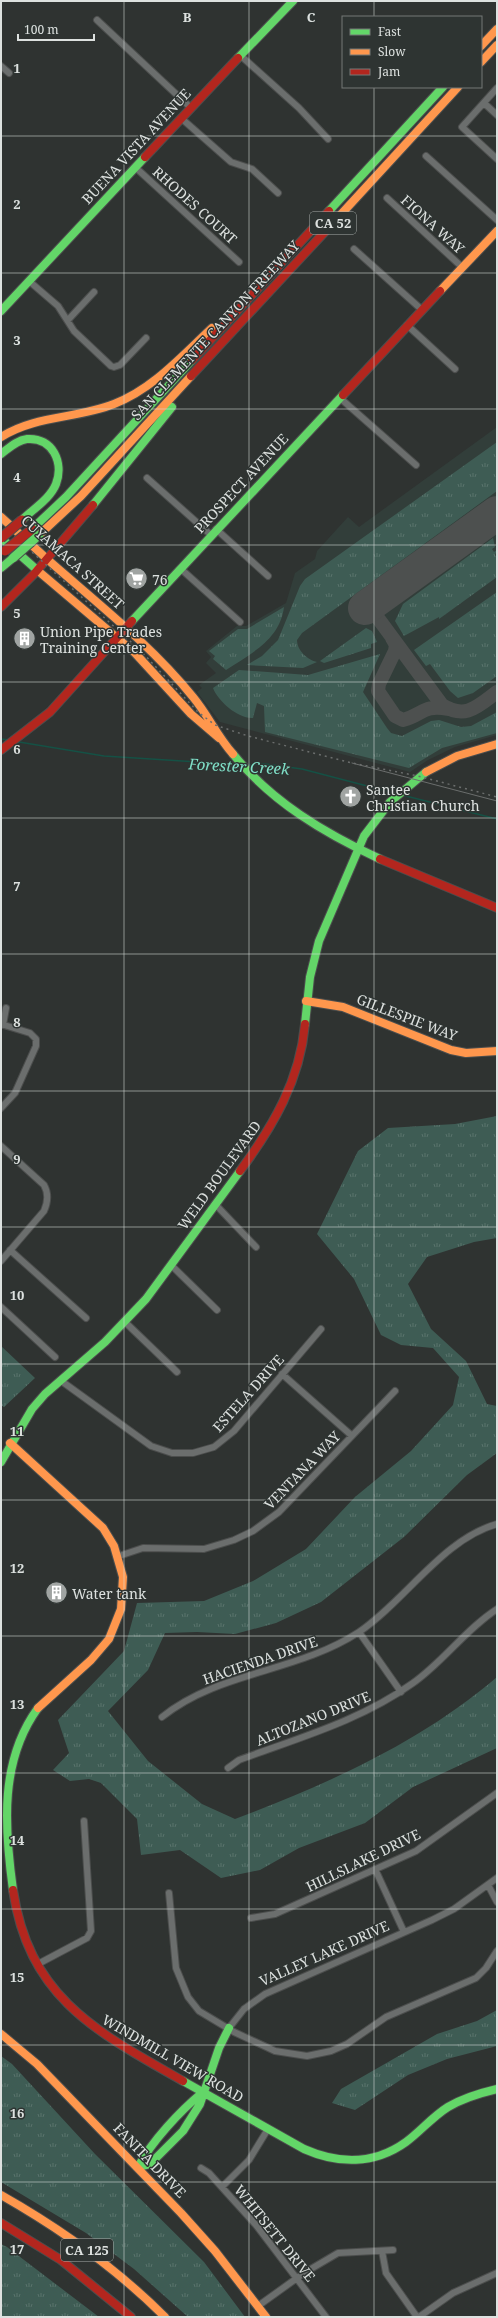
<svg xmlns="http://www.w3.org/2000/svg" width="498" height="2318" viewBox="0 0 498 2318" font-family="'Noto Serif',serif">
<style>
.built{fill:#323e3a}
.grass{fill:url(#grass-tufts)}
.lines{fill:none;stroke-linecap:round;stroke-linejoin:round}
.stream{stroke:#155145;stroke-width:1.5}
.taxiway{stroke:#4d504f;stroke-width:14}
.runway{stroke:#4d504f;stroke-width:34}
.street-casing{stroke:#4c4e4d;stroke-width:8}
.fast-casing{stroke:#4c4e4d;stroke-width:10}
.slow-casing{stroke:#4c4e4d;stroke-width:10}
.jam-casing{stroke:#4c4e4d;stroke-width:10}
.street{stroke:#6b6e6d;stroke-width:6}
.fast{stroke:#63d668;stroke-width:8}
.slow{stroke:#ff974d;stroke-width:8}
.jam{stroke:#b3261e;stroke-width:8}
.tram{stroke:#6b6e6d;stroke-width:1}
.rail{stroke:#6b6e6d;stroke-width:1.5;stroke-dasharray:2 4;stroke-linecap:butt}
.fast-bridge-casing{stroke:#4c4e4d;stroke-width:11;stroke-linecap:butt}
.jam-bridge-casing{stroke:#4c4e4d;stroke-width:11;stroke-linecap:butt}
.fast-bridge{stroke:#63d668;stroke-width:9}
.jam-bridge{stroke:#b3261e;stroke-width:9}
.grid{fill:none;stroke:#dde1df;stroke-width:1;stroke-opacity:0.55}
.labels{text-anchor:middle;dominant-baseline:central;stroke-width:3;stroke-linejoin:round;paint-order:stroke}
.shield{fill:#2e3432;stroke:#a8adab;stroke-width:1}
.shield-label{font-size:13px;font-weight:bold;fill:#dde1df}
.street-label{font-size:14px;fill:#dde1df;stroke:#2e3432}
.poi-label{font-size:14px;fill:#dde1df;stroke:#2e3432;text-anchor:start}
.water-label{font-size:15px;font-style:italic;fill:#80e0c8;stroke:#2e3432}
.grid-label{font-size:13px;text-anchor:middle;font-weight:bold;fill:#dde1df;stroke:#2e3432;stroke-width:3;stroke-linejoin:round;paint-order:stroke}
</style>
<defs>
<pattern id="grass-tufts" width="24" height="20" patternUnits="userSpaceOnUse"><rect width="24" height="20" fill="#3e5c54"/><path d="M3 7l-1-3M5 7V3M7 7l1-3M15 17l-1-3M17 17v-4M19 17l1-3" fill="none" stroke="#59736c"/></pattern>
</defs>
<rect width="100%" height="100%" fill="#2f3331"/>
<path class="built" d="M497 427V735L455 747 428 760 410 772 220 722 197 692 202 688 199 685 216 673 206 663 211 657 206 651 237 626H246L286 603 295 573 315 559 317 551 348 517 359 527Z"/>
<path class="grass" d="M497 442V491L302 633 297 640C297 651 308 660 317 662L303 668 247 665 262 656 278 640 300 586 305 579Z
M493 538 495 547 492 549 494 552 497 550 495 555 497 557V577L439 619V617L404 636 395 621 403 604Z
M497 592V676L473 693 458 698 450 691 430 664 426 666 414 650Z
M284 607C280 640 250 654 226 670L213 659 215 656 209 651 238 629H247Z
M366 628 372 631 377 642 371 644V648L324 663 320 661Z
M380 654 363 692 387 728 391 733 402 736 431 721 439 720 461 727 471 726 497 712V733L442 748 409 768 265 732 264 706 257 703 253 718C238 719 218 701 213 688L239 670 308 675Z
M497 1116V1238L474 1242 427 1257 408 1284 431 1329 466 1361 487 1404 497 1406V1453L467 1475 404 1537 321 1602 276 1623 235 1634 197 1632 165 1633 148 1670 108 1711 148 1761 202 1804 235 1819C328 1784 421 1742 497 1677V1748L413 1787 365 1823 299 1848 260 1870 221 1878 180 1850 141 1855 137 1819 101 1783 89 1779 70 1781 53 1770 69 1753 58 1720 124 1651 137 1603 204 1601 253 1581 306 1549 355 1497 411 1451 453 1405 459 1377 433 1348 401 1345 381 1335 354 1279 317 1234 358 1151 388 1128 455 1124Z
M1 1346 35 1378 4 1407 1 1405Z
M497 2010V2046L447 2059 408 2075 355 2110 332 2103 341 2089 437 2034 477 2021Z
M1 2056 12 2064 95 2154 204 2262 245 2317H188L134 2269 86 2233 1 2182Z
M1 2244 7 2247 99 2317H1Z"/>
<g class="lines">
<path class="stream" d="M1 739 10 740
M19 742 104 756 198 762 225 767 238 766
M246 765 265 764 302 769 394 793
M402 795 497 819"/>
<path class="taxiway" d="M369 606 442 705C466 720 478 706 497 692
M392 638 396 645 395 651 379 684 378 691 395 716 403 720C423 715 423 704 448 709"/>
<path class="runway" d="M365 608 497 513"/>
<defs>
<path id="street" d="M97 20 191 108
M240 55 299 108 328 139
M1 66 9 73
M497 88 462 127 497 159
M484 103 497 115
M181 118 231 162 252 169 278 193
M426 156 497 220
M135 167 239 262
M387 198 462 267
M354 249 421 309
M29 281 58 306 74 331 111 366 114 367 120 365 146 338
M68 320 94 292
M407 325 455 369
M340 398 416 465
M147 478 211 535
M216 529 268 576
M181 569 240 622
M1 1024 30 1033 36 1039V1046L15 1093 1 1108
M3 1025 6 1008
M1 1146 44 1185C49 1194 48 1202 44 1211L1 1261
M215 1204 256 1247
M10 1250 86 1318
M171 1265 217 1310
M1 1307 55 1357
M125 1322 177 1372
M282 1374 351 1435
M60 1380 151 1446 172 1453H193L214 1447 234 1431 321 1329
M119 1556 143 1548 204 1549 234 1540 253 1531 279 1512 395 1391
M359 1632 401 1692
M162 1717C219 1671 296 1673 359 1632 406 1600 443 1539 497 1524
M228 1768 239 1760C298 1738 360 1721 413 1683 443 1662 466 1629 497 1609
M375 1869 404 1932
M488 1885 497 1902
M169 1893 176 1968 188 1997 199 2011 234 2032 275 2051 307 2056 331 2051 347 2044 386 2017 476 1978 486 1968 497 1951
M251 1918 275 1914 416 1851 497 1793
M38 1964 87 1938 91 1931 84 1821
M229 2028 244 2009 265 1994 432 1920 454 1909 497 1878
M201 2168 209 2173 256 2225 326 2317
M222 2187 249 2160 268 2129
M382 2251 386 2273 417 2317
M258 2306 304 2273 338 2253 393 2250
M419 2317 453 2293 497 2273"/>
<path id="fast" d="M238 58 293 1
M329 211 443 87
M1 311 145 157
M1 454C9 448 17 440 27 439 53 437 64 463 56 484 50 499 33 509 22 520
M93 505 172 407
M32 529 66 497 192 360
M1 538 37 570
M1 568 13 558
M132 621 343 395
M233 754C272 802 324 833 380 859
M305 1024 310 977 319 941 364 836 390 802 426 772
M1 1462 32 1409 45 1394 105 1342 146 1299 240 1171
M13 1890C4 1825 0 1760 38 1708
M183 2081 304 2149C338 2164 374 2165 406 2142 421 2131 432 2117 448 2107 463 2098 480 2093 497 2089
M138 2167 150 2164 183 2131 200 2104 219 2048 229 2028
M138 2167C152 2141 180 2111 203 2092"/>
<path id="slow" d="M481 46 497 29
M481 62 497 45
M333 223 458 87
M440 291 497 231
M1 437C36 415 76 419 114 404 153 389 182 356 212 328
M1 517 47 559
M39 535 81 496 191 376
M47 559C97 603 151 645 193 697 208 715 217 736 233 754
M37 570 135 653 191 714 219 738
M426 772 457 756 497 744
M306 1001 343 1007 451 1050 466 1053 497 1051
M10 1443 103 1528 114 1546 123 1577 121 1609 109 1639 91 1660 38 1708
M1 2034 37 2064 181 2213 215 2251 266 2317
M1 2195C61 2229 116 2268 165 2317"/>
<path id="jam" d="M145 157 238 58
M192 360 329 211
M191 376 333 223
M343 395 440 291
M1 607 34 574 93 505
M1 750 50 712 132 621
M380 859 497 908
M240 1171C273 1126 300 1081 305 1024
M13 1890C29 1998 97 2032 183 2081
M1 2223 61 2260 131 2317"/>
</defs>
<use href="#street" class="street-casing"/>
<use href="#fast" class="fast-casing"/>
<use href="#slow" class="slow-casing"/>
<use href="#jam" class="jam-casing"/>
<use href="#street" class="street"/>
<use href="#fast" class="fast"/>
<use href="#slow" class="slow"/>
<use href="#jam" class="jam"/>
<path class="tram" d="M352 763 497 801"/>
<path class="rail" d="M1 524 141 651 198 712 215 725 248 736 352 763 418 776 497 797"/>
<defs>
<path id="fast-bridge" d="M13 558 39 535"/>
<path id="jam-bridge" d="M1 538 22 520
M5 551 32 529"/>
</defs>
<use href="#fast-bridge" class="fast-bridge-casing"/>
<use href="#jam-bridge" class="jam-bridge-casing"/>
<use href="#fast-bridge" class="fast-bridge"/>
<use href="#jam-bridge" class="jam-bridge"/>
</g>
<path class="grid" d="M124 1V2317M249 1V2317M374 1V17M374 87V2317M1 136H497M1 273H497M1 409H497M1 545H497M1 682H497M1 818H497M1 954H497M1 1091H497M1 1227H497M1 1364H497M1 1500H497M1 1636H497M1 1773H497M1 1909H497M1 2045H497M1 2182H497"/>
<defs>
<symbol id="supermarket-disc" viewBox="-11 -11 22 22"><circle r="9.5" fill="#a0a4a2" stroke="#2e3432"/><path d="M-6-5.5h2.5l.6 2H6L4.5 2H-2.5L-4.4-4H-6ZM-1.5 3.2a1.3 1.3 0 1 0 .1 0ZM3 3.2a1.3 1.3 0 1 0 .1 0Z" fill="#fff"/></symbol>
<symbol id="building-disc" viewBox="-11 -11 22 22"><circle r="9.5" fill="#a0a4a2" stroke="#2e3432"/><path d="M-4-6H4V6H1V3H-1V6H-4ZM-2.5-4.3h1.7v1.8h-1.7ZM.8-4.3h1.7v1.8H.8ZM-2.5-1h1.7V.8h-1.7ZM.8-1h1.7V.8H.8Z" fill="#fff"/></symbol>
<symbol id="church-disc" viewBox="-11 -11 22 22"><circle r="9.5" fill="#a0a4a2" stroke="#2e3432"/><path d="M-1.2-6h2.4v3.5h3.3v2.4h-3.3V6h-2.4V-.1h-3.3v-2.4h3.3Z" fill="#fff"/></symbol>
</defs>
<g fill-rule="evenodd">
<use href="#supermarket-disc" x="124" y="566" width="25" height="25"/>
<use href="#building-disc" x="12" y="626" width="25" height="25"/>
<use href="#church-disc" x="338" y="784" width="25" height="25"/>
<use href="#building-disc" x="44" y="1580" width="25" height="25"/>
</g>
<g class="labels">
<g class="shield">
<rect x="310" y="212" width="46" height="22" rx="3"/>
<rect x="61" y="2239" width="52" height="22" rx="3"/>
</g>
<g class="shield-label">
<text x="333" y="223">CA 52</text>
<text x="87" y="2250">CA 125</text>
</g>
<g class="street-label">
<text transform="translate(136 146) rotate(-47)">BUENA VISTA AVENUE</text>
<text transform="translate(195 205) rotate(42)">RHODES COURT</text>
<text transform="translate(433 224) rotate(42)">FIONA WAY</text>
<text transform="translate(215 330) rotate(-47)">SAN CLEMENTE CANYON FREEWAY</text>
<text transform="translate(241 483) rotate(-47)">PROSPECT AVENUE</text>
<text transform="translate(73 562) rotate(42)">CUYAMACA STREET</text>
<text transform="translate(407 1017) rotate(21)">GILLESPIE WAY</text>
<text transform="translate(219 1175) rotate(-54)">WELD BOULEVARD</text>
<text transform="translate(248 1393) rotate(-48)">ESTELA DRIVE</text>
<text transform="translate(302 1470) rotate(-46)">VENTANA WAY</text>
<text transform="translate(260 1660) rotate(-19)">HACIENDA DRIVE</text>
<text transform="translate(313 1718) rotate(-22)">ALTOZANO DRIVE</text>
<text transform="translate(363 1860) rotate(-26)">HILLSLAKE DRIVE</text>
<text transform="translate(324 1953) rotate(-24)">VALLEY LAKE DRIVE</text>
<text transform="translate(173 2058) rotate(30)">WINDMILL VIEW ROAD</text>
<text transform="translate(150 2160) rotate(46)">FANITA DRIVE</text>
<text transform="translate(275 2233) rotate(51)">WHITSETT DRIVE</text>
</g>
<g class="poi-label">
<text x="152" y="579">76</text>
<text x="40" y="631">Union Pipe Trades<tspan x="40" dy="16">Training Center</tspan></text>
<text x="366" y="789">Santee<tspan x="366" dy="16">Christian Church</tspan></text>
<text x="72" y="1593">Water tank</text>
</g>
<g class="water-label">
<text transform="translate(239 766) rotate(3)">Forester Creek</text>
</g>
</g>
<g class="grid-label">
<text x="187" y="22">B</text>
<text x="311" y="22">C</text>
<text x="17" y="73">1</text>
<text x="17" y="209">2</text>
<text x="17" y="345">3</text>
<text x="17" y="482">4</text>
<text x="17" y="618">5</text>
<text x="17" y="754">6</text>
<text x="17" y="891">7</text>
<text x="17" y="1027">8</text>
<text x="17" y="1164">9</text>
<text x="17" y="1300">10</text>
<text x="17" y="1436">11</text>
<text x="17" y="1573">12</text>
<text x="17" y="1709">13</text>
<text x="17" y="1845">14</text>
<text x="17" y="1982">15</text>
<text x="17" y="2118">16</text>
<text x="17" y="2254">17</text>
</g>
<rect width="498" height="2318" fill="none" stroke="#dde1df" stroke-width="4"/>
<rect x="342" y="16" width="140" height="72" fill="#2e3432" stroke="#747977"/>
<rect x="350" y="29" width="20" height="6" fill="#63d668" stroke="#747977"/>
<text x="378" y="36" font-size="12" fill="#dde1df">Fast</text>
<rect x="350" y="49" width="20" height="6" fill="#ff974d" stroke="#747977"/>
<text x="378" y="56" font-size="12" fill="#dde1df">Slow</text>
<rect x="350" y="69" width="20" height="6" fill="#b3261e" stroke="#747977"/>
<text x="378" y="76" font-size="12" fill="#dde1df">Jam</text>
<path d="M18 34v6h76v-6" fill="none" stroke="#dde1df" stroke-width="2"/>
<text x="24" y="34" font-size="12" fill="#dde1df" stroke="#2e3432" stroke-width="3" paint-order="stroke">100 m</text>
</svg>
